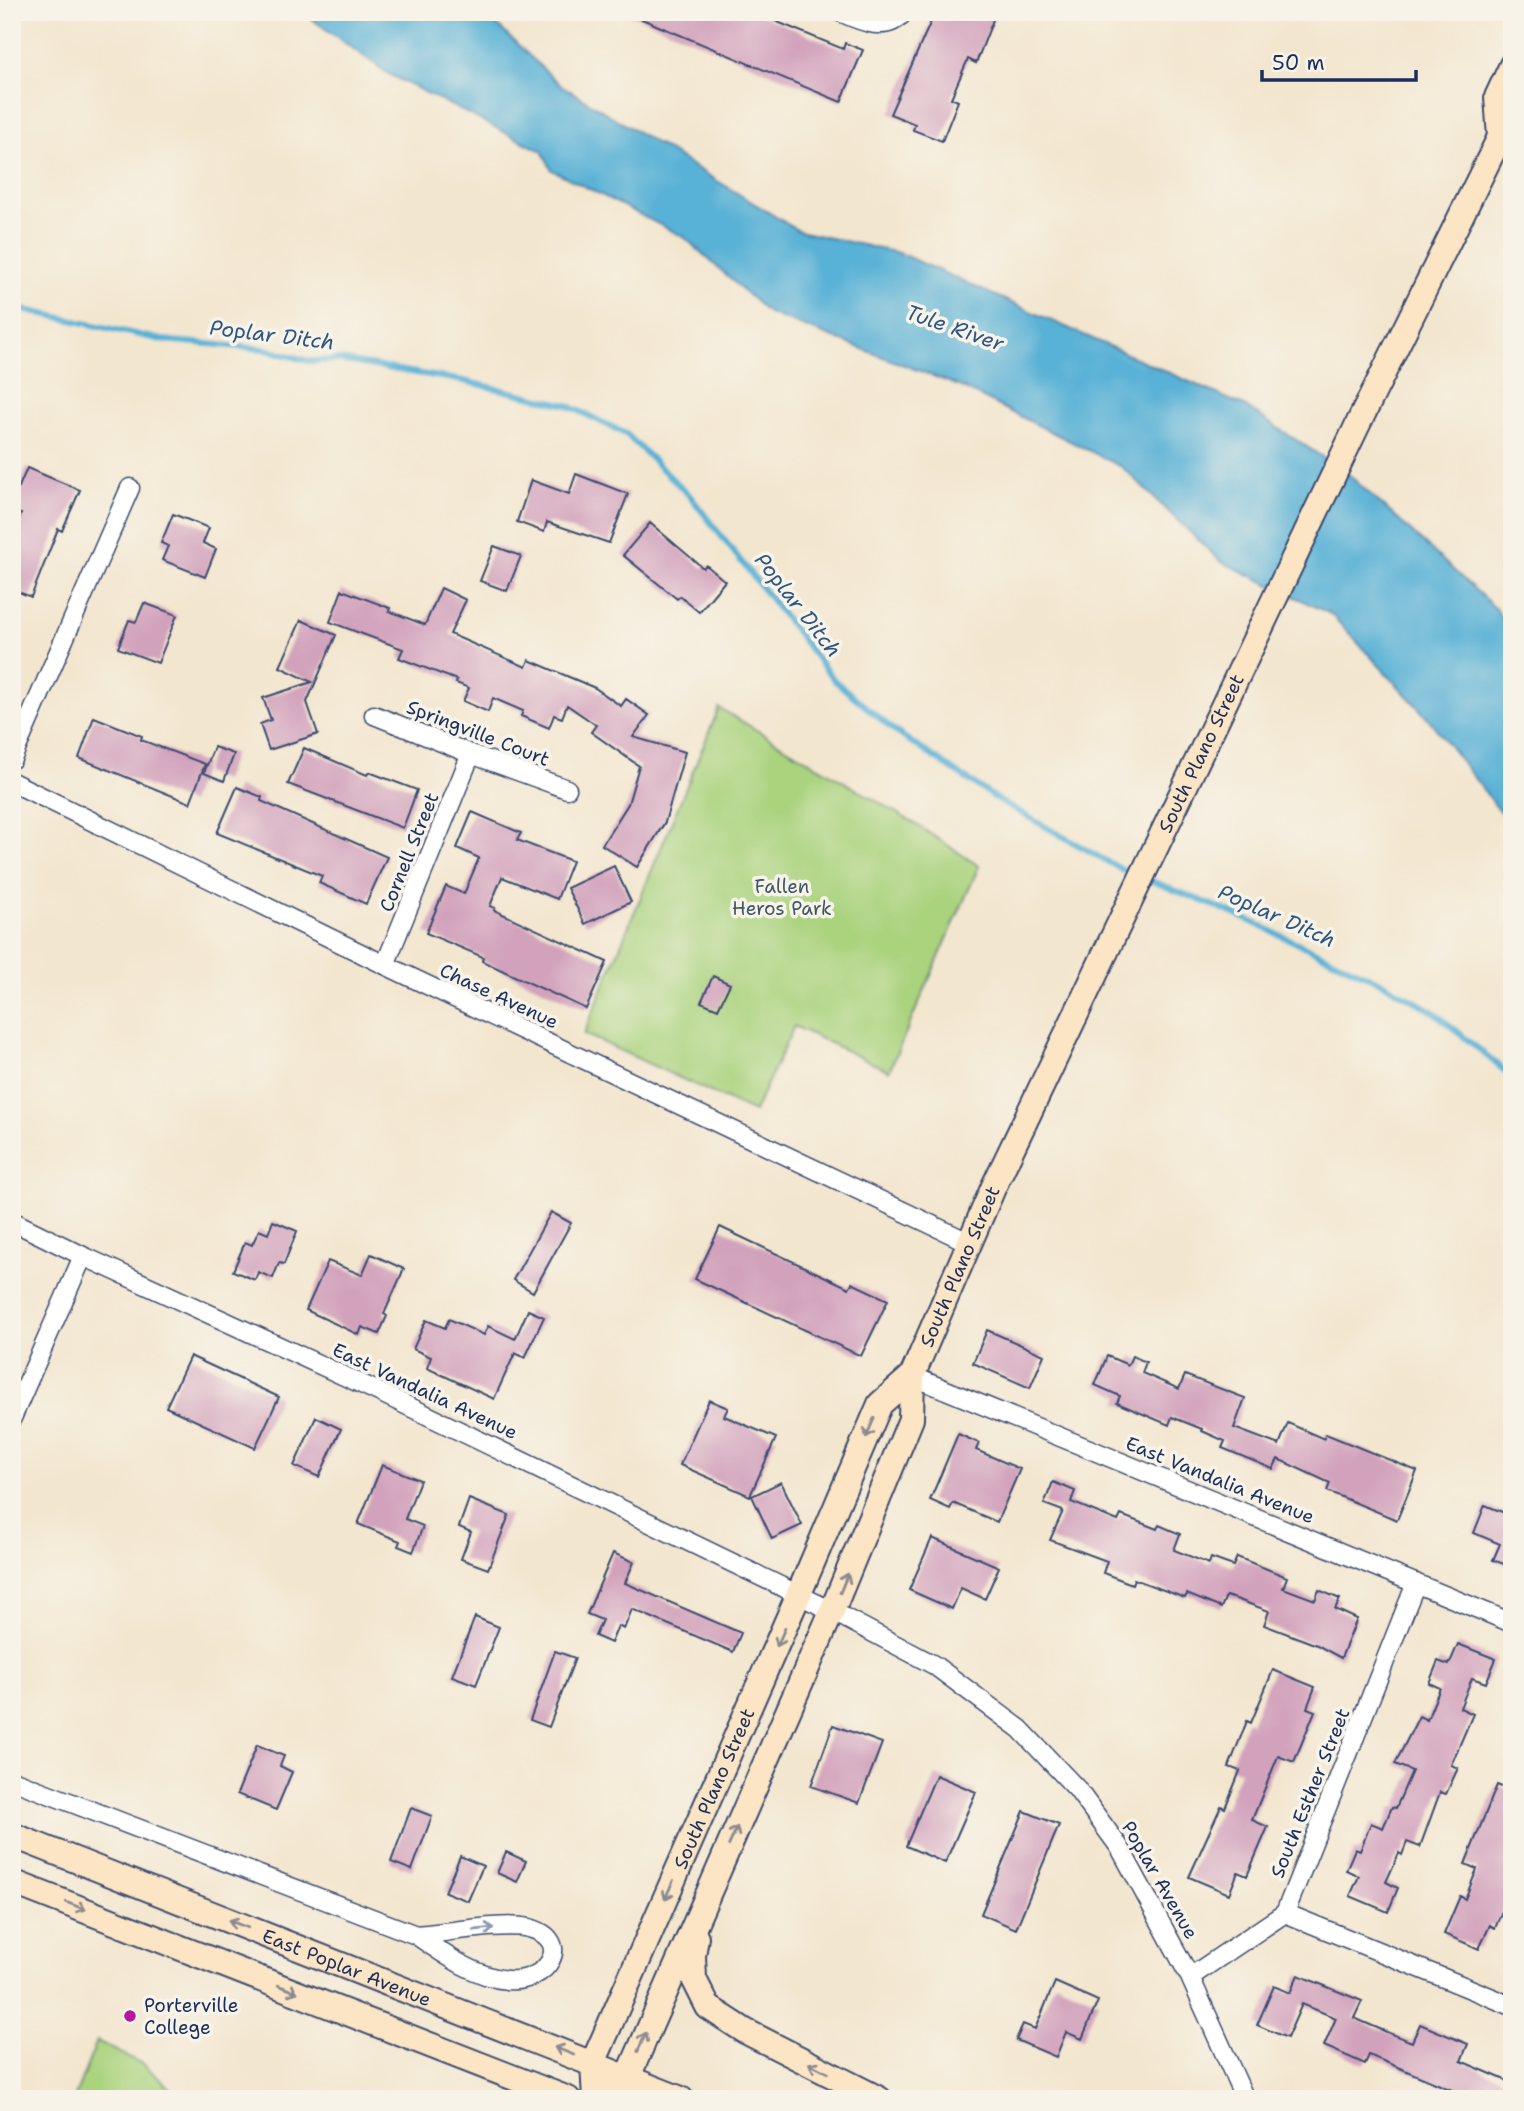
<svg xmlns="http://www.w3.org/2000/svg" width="1524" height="2111" viewBox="0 0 1524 2111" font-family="'Shantell Sans',sans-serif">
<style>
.green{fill:#aad37e;stroke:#62816e;stroke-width:2}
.water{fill:#59b1d6;stroke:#3a709a;stroke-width:2}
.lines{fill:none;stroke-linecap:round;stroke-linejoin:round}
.stream{stroke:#59b1d6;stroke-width:6}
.building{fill:#d2a2bc}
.street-casing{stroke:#3b4a6f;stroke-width:21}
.secondary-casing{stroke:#3b4a6f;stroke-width:28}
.street{stroke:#fff;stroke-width:18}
.secondary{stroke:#fce5c4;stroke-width:24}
.oneway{stroke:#8c8a91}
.oneway2{stroke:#8d97ae}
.poi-dot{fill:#b5179e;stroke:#f7f3e8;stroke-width:2.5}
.labels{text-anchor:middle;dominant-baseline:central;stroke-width:7;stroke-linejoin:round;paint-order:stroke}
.street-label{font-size:19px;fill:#1b2f5e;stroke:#f7f3e8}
.park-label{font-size:19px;fill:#3f5866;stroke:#f7f3e8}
.poi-label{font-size:19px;fill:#1b2f5e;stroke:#f7f3e8;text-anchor:start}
.water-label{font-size:21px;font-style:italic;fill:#2e5682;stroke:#f7f3e8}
</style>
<rect width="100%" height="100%" fill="#f7f3e8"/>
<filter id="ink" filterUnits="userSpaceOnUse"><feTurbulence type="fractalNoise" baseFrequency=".0143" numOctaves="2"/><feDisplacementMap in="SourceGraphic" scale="14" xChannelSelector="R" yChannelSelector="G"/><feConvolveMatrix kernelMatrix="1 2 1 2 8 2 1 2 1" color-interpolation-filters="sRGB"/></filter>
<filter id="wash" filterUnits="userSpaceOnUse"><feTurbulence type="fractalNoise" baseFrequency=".00686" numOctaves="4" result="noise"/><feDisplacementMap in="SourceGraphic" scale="28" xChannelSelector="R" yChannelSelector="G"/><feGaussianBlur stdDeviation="1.57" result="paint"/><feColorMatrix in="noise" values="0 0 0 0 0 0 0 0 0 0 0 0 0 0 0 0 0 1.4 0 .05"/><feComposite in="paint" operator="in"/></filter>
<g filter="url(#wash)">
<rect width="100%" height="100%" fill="#f3e6cf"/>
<path class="green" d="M719 708 914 823 979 866 889 1071 794 1026 754 1112 584 1034Z
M97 2041 144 2065 182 2099H74Z"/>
<path class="water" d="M302 12H476L495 23 559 84 799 231 899 253 1244 406 1347 473 1496 609 1512 636V827L1427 717 1331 614 1220 561 1122 467 959 386 768 313 684 237 552 170 542 151 390 75Z"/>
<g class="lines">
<path class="stream" d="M12 307 162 340 264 349 309 361 339 360 464 381 567 405 626 434 690 496 834 680 896 732 1000 801 1117 867 1136 875
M1147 879 1237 915 1385 984 1434 1012 1512 1077"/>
</g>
<g id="blocks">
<path class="building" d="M625 12H753L843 49 845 43 863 50 841 102Z
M935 12H996L976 63 968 59 951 98 958 101 942 141 913 130 915 124 890 114Z
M27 468 80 490 62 531 58 529 31 597 16 591 17 587 12 585V536L21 514 12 510V484L19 487Z
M576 474 628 494 609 543 547 522 544 532 517 522 531 480 569 494Z
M173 514 209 528 203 543 216 549 205 577 162 560 168 546 161 543Z
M650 523 703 568 706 565 725 581 699 612 680 596 677 599 623 555Z
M494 546 521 556 507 591 480 581Z
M441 588 466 600 450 634 526 667 529 660 595 688 621 706 626 699 649 715 633 737 685 752 665 822 637 867 602 845 628 804 639 766 591 732 596 725 567 705 562 718 554 715 549 728 521 716 523 711 493 698 488 712 463 701 469 688 456 683 457 680 399 658 403 649 330 622 342 590 390 608 389 611 425 625Z
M144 603 177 615 158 663 118 648 129 620 136 622Z
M301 620 336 635 307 702 318 734 269 750 260 724 271 720 263 698 312 682 280 667Z
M94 717 142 736 141 740 205 764 190 803 79 758Z
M214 747 234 754 224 781 204 773Z
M304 748 367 775 369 772 417 790 403 828 288 784Z
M237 787 262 797 261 801 387 857 366 904 319 883 322 876 217 833Z
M472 812 521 833 517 840 572 861 557 899 502 877 490 906 495 908 494 910 607 962 586 1009 482 961 483 957 426 933 446 886 464 894 479 858 457 848Z
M614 866 631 902 585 924 567 888Z
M713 976 730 984 718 1009 701 1002Z
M551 1212 571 1223 533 1292 513 1280Z
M273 1221 297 1231 284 1264 279 1263 273 1278 258 1272 255 1280 233 1271 245 1242 252 1245 259 1230 268 1234Z
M720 1227 849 1288 852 1283 888 1300 861 1356 695 1279Z
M371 1254 404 1269 384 1314 387 1316 379 1334 362 1327 359 1335 306 1310 328 1261 362 1275Z
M528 1310 544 1317 525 1358 515 1353 494 1399 427 1368 431 1357 413 1349 426 1320 445 1328 449 1319 484 1335 488 1326 515 1339Z
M987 1330 1044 1355 1030 1388 973 1363Z
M190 1356 279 1397 255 1448 166 1407Z
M1107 1356 1128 1365 1132 1356 1146 1362 1142 1373 1179 1389 1185 1375 1245 1398 1234 1428 1279 1445 1288 1423 1324 1439 1326 1434 1417 1471 1397 1520 1327 1491 1330 1483 1278 1459 1273 1469 1222 1448 1225 1441 1202 1431V1429L1172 1417 1169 1425 1117 1403 1120 1396 1095 1385Z
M709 1400 728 1408 724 1416 776 1438 750 1496 680 1465Z
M316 1417 341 1429 319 1477 294 1466Z
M958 1434 979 1443 976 1450 1020 1469 997 1522 953 1503 950 1509 930 1500Z
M382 1465 420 1480 405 1519 423 1526 413 1552 398 1546 400 1541 358 1524Z
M781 1482 802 1525 772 1539 752 1496Z
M1053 1482 1075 1491 1071 1502 1118 1521 1121 1515 1157 1529 1159 1525 1180 1534 1174 1550 1209 1564 1211 1558 1233 1566 1237 1557 1287 1577 1283 1588 1315 1600 1319 1590 1340 1599 1335 1609 1357 1619 1341 1658 1317 1645 1264 1625 1269 1611 1236 1599 1226 1596 1221 1608 1187 1594 1185 1598 1134 1579 1132 1584 1103 1573 1107 1561 1050 1540 1063 1511 1044 1504Z
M469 1499 509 1515 488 1569 461 1559 471 1532 459 1527Z
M1485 1505 1512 1516V1567L1493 1560 1500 1544 1474 1533Z
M932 1538 999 1567 985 1599 961 1588 952 1609 909 1590Z
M613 1553 634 1562 625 1583 741 1633 733 1652 632 1609 624 1629 618 1626 611 1643 595 1636 602 1620 587 1614Z
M475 1617 499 1627 476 1685 452 1676Z
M1458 1644 1496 1659 1486 1683 1472 1678 1460 1708 1473 1714 1451 1765 1458 1768 1446 1794 1440 1792 1420 1847 1407 1842 1402 1855 1399 1853 1386 1882 1398 1888 1388 1912 1350 1896 1359 1876 1346 1870 1355 1849 1360 1851 1371 1823 1383 1828 1392 1807 1396 1808 1412 1771 1395 1764 1419 1716 1427 1720 1440 1688 1429 1683 1438 1661 1449 1665Z
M555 1651 575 1658 549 1727 530 1720Z
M1273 1670 1315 1687 1307 1708 1315 1711 1294 1762 1278 1756 1252 1820 1268 1827 1247 1876 1238 1872 1229 1894 1189 1877 1221 1806 1225 1808 1240 1771 1229 1767 1247 1721 1251 1723Z
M833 1725 882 1743 859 1803 811 1786Z
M257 1745 284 1756 280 1766 292 1772 276 1810 237 1794Z
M936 1775 976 1792 945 1863 906 1846Z
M1497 1785 1512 1791V1887L1495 1928 1490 1925 1479 1949 1444 1934 1460 1896 1465 1899 1477 1869 1465 1864Z
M411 1808 432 1816 412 1870 391 1862Z
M1024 1811 1059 1825 1016 1929 981 1914Z
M506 1852 526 1861 517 1882 497 1873Z
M460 1856 483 1866 468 1901 445 1892Z
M1298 1975 1362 2001 1354 2018 1389 2033 1412 2042 1420 2024 1468 2044 1461 2061 1512 2083V2099H1473L1369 2055 1365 2064 1324 2046 1336 2018 1302 2004 1287 2038 1257 2025 1274 1986 1290 1993Z
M1055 1982 1098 2001 1082 2039 1066 2032 1056 2057 1016 2040 1023 2024 1035 2029Z"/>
</g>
</g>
<g filter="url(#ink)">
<use href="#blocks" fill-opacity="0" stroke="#3b4a6f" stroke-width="2"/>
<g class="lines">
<defs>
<path id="street" d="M840 12C860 21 887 34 904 12
M374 715 471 754 567 789
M12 759 130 488
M12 782 385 965 970 1243
M385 965 471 754
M12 1221 83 1256 379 1392 832 1611 934 1665 1020 1729 1077 1789 1120 1848 1190 1977 1245 2099
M912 1376 1512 1623
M12 1418 83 1256
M12 1780 416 1935C442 1953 475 1977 507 1980 548 1984 575 1940 529 1928 504 1922 444 1933 416 1935
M1285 1913 1512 2006
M1190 1977 1285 1913 1416 1583"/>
<g id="secondary">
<path d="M1500 137 1497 97 1512 65"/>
<path id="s1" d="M12 1835 681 2099"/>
<path d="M12 1882 568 2099"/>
<path d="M696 1937 693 1956 694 1979 708 2007 745 2031 879 2099"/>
<path id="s2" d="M595 2099 593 2063 798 1596 880 1404 912 1376"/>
<path id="s3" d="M606 2099 628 2077 832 1611 911 1419 912 1376 994 1186 1357 426 1500 137 1512 126"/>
</g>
</defs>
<use href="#street" class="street-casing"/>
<use href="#secondary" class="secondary-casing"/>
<use href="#street" class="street"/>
<use href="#secondary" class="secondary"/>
</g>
<defs><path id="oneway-shaft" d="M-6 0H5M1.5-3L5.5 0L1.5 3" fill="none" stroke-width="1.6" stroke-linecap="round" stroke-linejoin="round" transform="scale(1.75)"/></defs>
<g class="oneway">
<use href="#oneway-shaft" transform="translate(870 1428) rotate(113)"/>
<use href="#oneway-shaft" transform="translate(844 1583) rotate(-68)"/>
<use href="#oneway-shaft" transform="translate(781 1637) rotate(114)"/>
<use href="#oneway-shaft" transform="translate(733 1836) rotate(-66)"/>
<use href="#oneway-shaft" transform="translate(669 1890) rotate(114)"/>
<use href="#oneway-shaft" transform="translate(76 1906) rotate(21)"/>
<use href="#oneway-shaft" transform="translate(238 1924) rotate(-159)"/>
<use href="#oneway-shaft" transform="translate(288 1989) rotate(21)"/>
<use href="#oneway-shaft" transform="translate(642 2042) rotate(-66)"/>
<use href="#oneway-shaft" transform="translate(564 2051) rotate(-158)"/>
<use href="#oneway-shaft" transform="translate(818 2068) rotate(-153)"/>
</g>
<use class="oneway2" href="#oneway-shaft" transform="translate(484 1929) rotate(-6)"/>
</g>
<circle class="poi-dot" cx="130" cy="2016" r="7"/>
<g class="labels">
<g class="street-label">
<text transform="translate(478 733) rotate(21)">Springville Court</text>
<text stroke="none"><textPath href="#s3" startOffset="1477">South Plano Street</textPath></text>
<text transform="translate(409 852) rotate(-68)">Cornell Street</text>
<text transform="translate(499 996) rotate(25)">Chase Avenue</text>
<text stroke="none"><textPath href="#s3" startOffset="910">South Plano Street</textPath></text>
<text transform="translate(425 1391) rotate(25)">East Vandalia Avenue</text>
<text transform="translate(1220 1480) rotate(22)">East Vandalia Avenue</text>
<text stroke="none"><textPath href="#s2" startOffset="336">South Plano Street</textPath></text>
<text transform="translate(1310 1793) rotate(-68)">South Esther Street</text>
<text transform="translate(1160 1880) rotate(60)">Poplar Avenue</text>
<text stroke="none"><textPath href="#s1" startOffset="360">East Poplar Avenue</textPath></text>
</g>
<g class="park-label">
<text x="782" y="886">Fallen<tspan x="782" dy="22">Heros Park</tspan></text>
</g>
<g class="poi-label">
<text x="144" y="2005">Porterville<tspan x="144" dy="22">College</tspan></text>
</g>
<g class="water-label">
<text transform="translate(955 328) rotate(19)">Tule River</text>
<text transform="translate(272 335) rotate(7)">Poplar Ditch</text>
<text transform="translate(798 605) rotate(52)">Poplar Ditch</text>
<text transform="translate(1277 916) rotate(24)">Poplar Ditch</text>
</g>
</g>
<rect width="1524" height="2111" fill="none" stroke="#f7f3e8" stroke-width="42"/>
<path d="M1262 70v10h154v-10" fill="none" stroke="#1b2f5e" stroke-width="3.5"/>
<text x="1272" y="70" font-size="21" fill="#1b2f5e" stroke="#f7f3e8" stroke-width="5" paint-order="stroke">50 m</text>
</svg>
